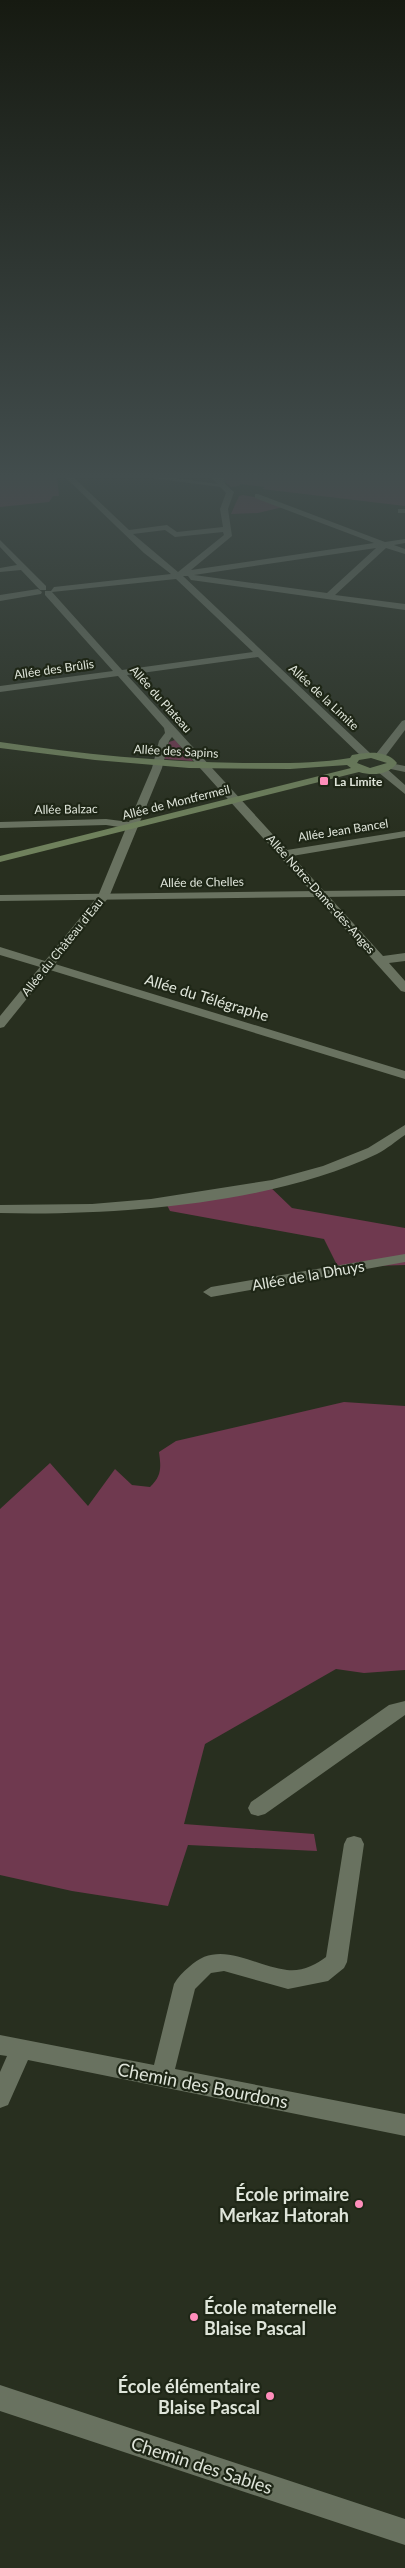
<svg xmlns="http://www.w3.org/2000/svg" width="405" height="2568" viewBox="0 0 405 2568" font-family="Lato,sans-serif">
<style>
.green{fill:#6f394f}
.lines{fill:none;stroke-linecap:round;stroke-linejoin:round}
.minor{fill:#697260;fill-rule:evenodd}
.tertiary{fill:#697260;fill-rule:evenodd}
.secondary{fill:#6f815c;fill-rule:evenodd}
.poi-dot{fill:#ff8ebb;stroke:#1e2616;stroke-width:2}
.labels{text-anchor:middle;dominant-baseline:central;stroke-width:4.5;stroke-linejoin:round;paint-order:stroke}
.far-street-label{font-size:12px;fill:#dfe5da;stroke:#1e2616}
.far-poi-label{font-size:12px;font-weight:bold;fill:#dfe5da;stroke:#1e2616;text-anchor:start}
.street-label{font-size:15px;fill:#dfe5da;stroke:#1e2616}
.near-street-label{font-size:18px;fill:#dfe5da;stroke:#1e2616}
.near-poi-label{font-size:18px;font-weight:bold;fill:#dfe5da;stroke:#1e2616;text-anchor:end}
</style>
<rect width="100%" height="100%" fill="#282f1f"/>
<path class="green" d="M0 475H57L59 496H53L49 502 0 507Z
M218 475H405V506L262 489 265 487 240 484 239 486 231 487Z
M243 495 254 497 283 507 258 513 231 514 239 496Z
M175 740 193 761 164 759 169 742Z
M266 1183 292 1208 405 1228V1265L338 1267 324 1239 170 1211 165 1201Z
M344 1402 405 1406V1670L364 1673 336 1669 205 1744 184 1824 314 1834 317 1851 188 1845 168 1906 72 1891 0 1875V1509L50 1463 88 1506 115 1469 132 1485 150 1487C162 1476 161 1467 159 1452L176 1441Z"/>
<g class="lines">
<path class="minor" d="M63 475H71L129 530 167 525 177 532 223 527 220 509 226 493 209 475H218L224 478 225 484 234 492 228 509 232 536 191 570 374 543 255 498V494H258L385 542 405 539V543L394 545 405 549V554L386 548 335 595 405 604V610L191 580 188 576H183L370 753V757H362L258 657 127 675 287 850 405 831V837L292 856 383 956 405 953V961L389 963 405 981V992L401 991 172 737 169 741 162 768 109 897 55 964 405 1071V1079L50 970 4 1027 0 1028V1016L40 967 0 955V947L45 961 98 896 126 828 106 825 0 828V822L106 819 129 822 152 768 159 741 165 733 164 728 118 676 0 692V686L113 671 45 595V591H51L54 587 171 574 144 553ZM165 530 175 537 223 532 224 535 178 572 133 534ZM376 548 327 593 194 575ZM176 579 253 652 122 670 52 592Z
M398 509H405V513H398Z
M0 540 46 586V590H40L21 570 0 572V568L17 565 0 547Z
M38 589 42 592 41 594 0 601V595Z
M405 720V730L384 758H376V754L402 721Z
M390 763 405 766V772L386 768V764Z
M378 768H386L405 785V794L378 772Z
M405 1125V1135C396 1141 387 1149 377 1154 274 1204 113 1216 0 1213V1205L92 1204 151 1199 272 1180 323 1166 368 1148Z
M405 1254V1262L211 1297 203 1292 211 1287Z
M405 1701V1715L265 1814 258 1816 251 1814 248 1808 251 1802 389 1705Z
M354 1836 361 1838 364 1844 347 1962 344 1968 328 1981 288 1989 224 1971 211 1973 195 1989 175 2069 405 2114V2136L28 2060 8 2105 0 2108V2072L7 2056 0 2055V2035L154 2065 174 1984C178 1977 183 1972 189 1967 219 1938 253 1966 287 1970 301 1972 316 1965 326 1957L344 1844 347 1838Z
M0 2385 405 2519V2545L0 2411Z"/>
<path class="tertiary" d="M128 475H153L225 485 221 487Z
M405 890V896L0 901V895Z"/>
<path class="secondary" d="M0 742C81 754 161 762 243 763 279 763 314 764 350 758L352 755C367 752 387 750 397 763 389 775 372 776 359 772L0 862V856L351 768 347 765 290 769 189 768 95 760 0 748ZM371 758 387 763 370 768 357 763 359 760Z"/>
</g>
<linearGradient id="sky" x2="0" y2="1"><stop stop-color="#161a11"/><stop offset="0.57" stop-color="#424d4d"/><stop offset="1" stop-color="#424d4d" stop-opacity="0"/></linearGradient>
<rect width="405" height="835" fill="url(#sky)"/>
<g class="poi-dot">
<rect x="319" y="776" width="10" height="10" rx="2.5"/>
<circle cx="359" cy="2204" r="5"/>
<circle cx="194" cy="2317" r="5"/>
<circle cx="270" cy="2396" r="5"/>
</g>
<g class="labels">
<g class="far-street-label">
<text transform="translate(54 669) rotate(-8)">Allée des Brûlis</text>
<text transform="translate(324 697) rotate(43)">Allée de la Limite</text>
<text transform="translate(161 699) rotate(48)">Allée du Plateau</text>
<text transform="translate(176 751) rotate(3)">Allée des Sapins</text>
<text transform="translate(176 802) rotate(-14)">Allée de Montfermeil</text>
<text transform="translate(66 809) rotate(-1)">Allée Balzac</text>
<text transform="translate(343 830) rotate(-9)">Allée Jean Bancel</text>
<text transform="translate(202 882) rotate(-1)">Allée de Chelles</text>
<text transform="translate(321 894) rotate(48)">Allée Notre-Dame-des-Anges</text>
<text transform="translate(62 947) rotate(-51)">Allée du Château d'Eau</text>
</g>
<g class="far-poi-label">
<text x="334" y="781">La Limite</text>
</g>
<g class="street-label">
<text transform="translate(207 997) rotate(17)">Allée du Télégraphe</text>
<text transform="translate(308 1275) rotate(-10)">Allée de la Dhuys</text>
</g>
<g class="near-street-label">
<text transform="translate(203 2085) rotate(11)">Chemin des Bourdons</text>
<text transform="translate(202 2465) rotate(18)">Chemin des Sables</text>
</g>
<g class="near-poi-label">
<text x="349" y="2194">École primaire<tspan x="349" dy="21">Merkaz Hatorah</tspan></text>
<text x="204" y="2307" text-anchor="start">École maternelle<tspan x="204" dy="21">Blaise Pascal</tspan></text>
<text x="260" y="2386">École élémentaire<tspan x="260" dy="21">Blaise Pascal</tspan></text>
</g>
</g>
</svg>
